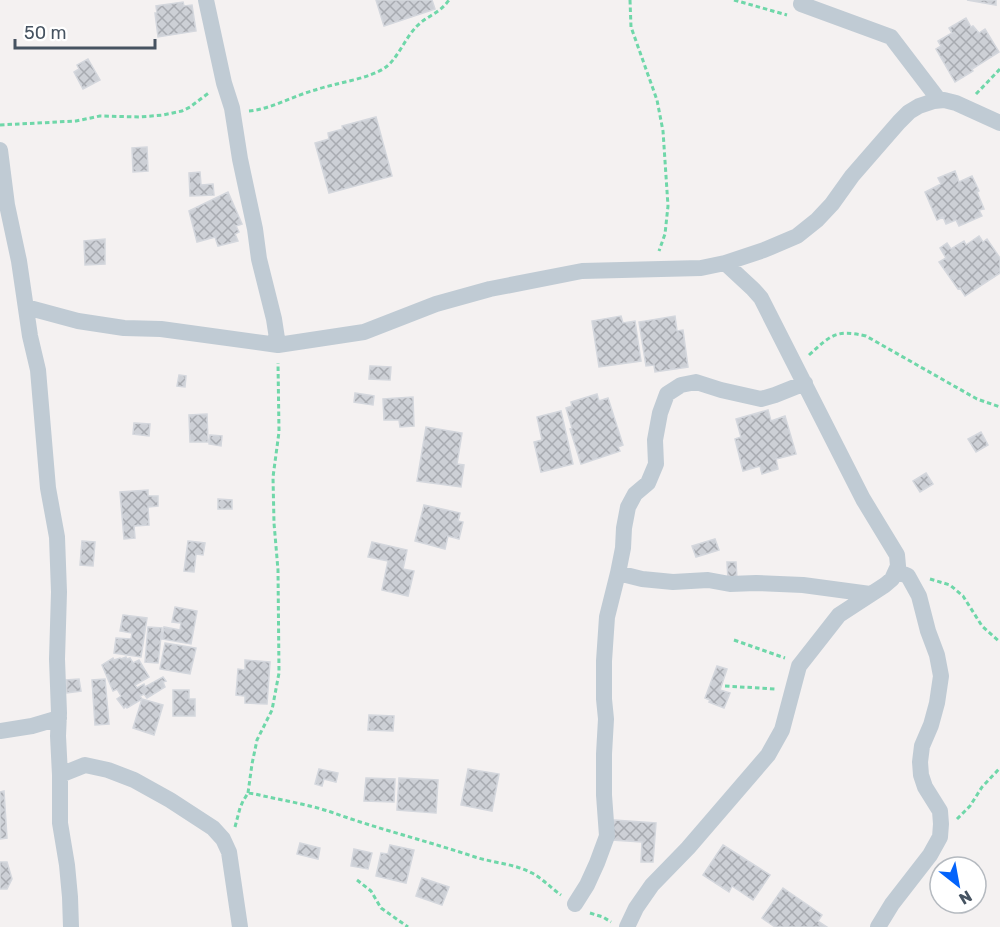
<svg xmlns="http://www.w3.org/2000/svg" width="1000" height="927" viewBox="0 0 1000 927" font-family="Rubik,sans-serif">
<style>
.building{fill:url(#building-cross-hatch);stroke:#d4d7dd;stroke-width:1.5}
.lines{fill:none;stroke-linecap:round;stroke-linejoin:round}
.path{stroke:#6fd7a9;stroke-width:3;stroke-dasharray:4.5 3;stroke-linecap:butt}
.minor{stroke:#c0cbd4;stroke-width:16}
</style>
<defs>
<pattern id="building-cross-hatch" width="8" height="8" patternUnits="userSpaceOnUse" patternTransform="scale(1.5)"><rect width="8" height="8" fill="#cdd0d6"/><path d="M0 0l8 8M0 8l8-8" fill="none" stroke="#a8abb1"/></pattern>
</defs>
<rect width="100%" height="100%" fill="#f4f1f1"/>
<path class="building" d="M376 0H432L435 9 384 26Z
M967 0H996V5Z
M183 2 184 6 192 5 196 31 158 37 155 13H157L156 6Z
M966 18 971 27 973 26 979 33 985 29 999 52 972 69 973 71 955 82 936 49 941 46 938 41 952 33 949 28Z
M88 59 100 80 83 89 74 72 79 69 77 65Z
M376 117 392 176 329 193 315 143 329 139 328 133 343 129 342 126Z
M147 147 148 171 133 172 132 148Z
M955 171 959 182 972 176 979 191 977 192 984 209 979 210 982 216 959 226 956 220 946 224 943 217 937 220 925 192 941 184 938 178Z
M200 172 201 185 213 184 214 195 190 196 189 173Z
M228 192 242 224 236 226 239 232 235 234 238 241 218 246 215 237 197 242 189 211Z
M979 236 983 242 987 239 1000 258V273L965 296 960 288 958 289 939 262 946 258 940 248 947 243 951 249 964 241 966 245Z
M105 239V264L85 265 84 241Z
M621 316 623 323 635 321 641 361 599 367 592 321Z
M675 316 677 331 683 330 688 367 655 372 654 365 646 366 639 322Z
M370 366 391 367 390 380 369 379Z
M179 375 186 376 185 387 177 386Z
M355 393 374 396 373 405 354 402Z
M597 394 599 401 608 398 623 445 618 447 620 451 581 464 570 429 572 428 566 408 572 406 571 402Z
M413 397 414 426 400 427 399 420H384L383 399Z
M768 410 771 421 785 416 796 454 776 459 778 469 762 474 760 466 743 471 735 439 741 437 736 419Z
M561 411 573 464 541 472 534 442 542 440 537 417Z
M207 414 208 442H190L189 415Z
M134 423 150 424 149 436 133 434Z
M426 427 462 433 457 464 464 465 461 487 417 481Z
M981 432 988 445 976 452 968 439Z
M210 435 222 436 221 446 209 444Z
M926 473 933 484 920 492 913 481Z
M148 490V496H158V506L148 507 149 525 134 526 135 538 124 539 120 492Z
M218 499 232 500V509H218Z
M424 505 460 513 458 521 463 522 459 539 448 536 445 549 415 541Z
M715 539 719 550 696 557 692 546Z
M82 541 95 542 93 566 80 565Z
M188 541 205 543 203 555 196 554 194 572 184 571Z
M372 542 407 550 403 569 414 571 408 596 382 590 388 561 368 557Z
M727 562H736L737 580H728Z
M175 607 197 611 191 644 162 639 164 627 180 630 181 623 172 622Z
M123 615 147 618 141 657 114 653 116 638 131 639 132 633 120 631Z
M148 627 162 628 158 663 145 662Z
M165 643 196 648 190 674 160 669Z
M126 657 127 659 130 658 133 663 139 660 149 677 135 685 137 688 144 684 145 687 163 677 166 681 163 682 165 687 147 698 144 694 140 696 142 699 127 708 126 706 124 708 117 699 121 696 117 689 113 691 102 665 113 658 114 660 120 658 121 659Z
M245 660 270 662 267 704 245 703V696L236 695 238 669 245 670Z
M717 666 727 669 720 690 730 693 724 708 709 702 710 700 705 698Z
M79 679 81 691 67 693 66 680Z
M105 679 109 724 95 725 92 680Z
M173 690H189V699H195V716H173Z
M142 699 163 705 154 735 133 728Z
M369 715 394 716 393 731 368 730Z
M319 769 338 773 336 782 324 779 322 786 315 784Z
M468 769 499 774 492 811 461 805Z
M366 778 395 779 394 802 364 801Z
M399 778 438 780 436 813 397 810Z
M4 791 7 838 0 839V792Z
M614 820 656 823 653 862H641L642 842 612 840Z
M300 843 320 848 318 859 297 854Z
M390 845 414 850 406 883 376 876 381 853 388 854Z
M723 845 770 875 753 900 732 886 729 892 703 875Z
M354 849 372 853 368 869 351 866Z
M0 862H7L12 879 7 889H0Z
M422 878 449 887 442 905 416 896Z
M783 888 822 915 818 921 827 927H775L762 918Z"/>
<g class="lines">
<path class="path" d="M630 0 631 27 657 100 663 131 668 206 665 234 659 251
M734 0 787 15
M976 94 1000 69
M249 111C271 109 293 96 315 90 335 83 370 79 386 67 398 58 405 38 417 26 428 15 439 14 449 0
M0 125 76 121 100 116 140 117 163 115 182 111 190 107 210 92
M809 355C831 335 836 329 866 336L977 399 1000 407
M930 579 950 585 963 596 982 626 1000 642
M734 640 785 658
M725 686 775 689
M248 793 252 764 257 740 272 710 279 673 278 570 274 523 273 477 279 432 278 363
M957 819 970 806 982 787 1000 768
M235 827 240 808 243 801 248 793 255 794C280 800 307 804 331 812 378 829 427 841 475 857 494 863 515 864 532 873 543 879 551 888 561 895
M357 880 371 891 381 908 408 927
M590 913 603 917 611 922"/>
<path class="minor" d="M206 0 224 83 232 108 240 159 255 229 259 259 274 319 278 345
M801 4 891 37 939 100
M0 150 7 205 19 261 30 336 38 370 48 488 57 537 59 592 57 659 59 713 58 736 60 775V823L67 865 70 897 71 927
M26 307 78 321 124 328 161 329 278 345 364 332 436 304 490 289 582 271 701 268 725 263 764 250 797 236 817 220 832 204 852 176 899 122 909 112 919 106 934 101 944 100 956 103 1000 123
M618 573 623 548 624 528 628 507 635 494 648 483 656 464 655 440 660 413 667 394 681 385 696 382 721 390 761 399 775 395 805 383
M0 731 32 726 59 718
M60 775 85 765 108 770 134 780 170 800 213 828 223 839 229 852 240 927
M575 904 587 885 597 863 607 836 604 795V754L606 719 604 699V661L607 617 618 573 642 579 673 582 708 580 730 584 756 583 803 585 870 594
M627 927 636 908 652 885 688 848 768 755 782 730 799 666 839 615 885 585 892 579 898 566 897 555 863 499 761 298 753 289 725 263
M878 927 892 904 930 855 940 837 941 824 940 811 925 787 921 775 920 762 922 746 931 725 937 703 941 676 937 655 928 631 919 596 908 576 896 571"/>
</g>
<g transform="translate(958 885) rotate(149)"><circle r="28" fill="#ffffff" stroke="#b5bac0" stroke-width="1.5"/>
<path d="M0-4.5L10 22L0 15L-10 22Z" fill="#0363fb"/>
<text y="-9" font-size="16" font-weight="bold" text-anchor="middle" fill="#465361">N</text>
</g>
<path d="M15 39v9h140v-9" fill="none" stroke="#465361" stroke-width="3"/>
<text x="24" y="39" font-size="18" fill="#465361" stroke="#ffffff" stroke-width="4.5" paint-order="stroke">50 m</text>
</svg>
